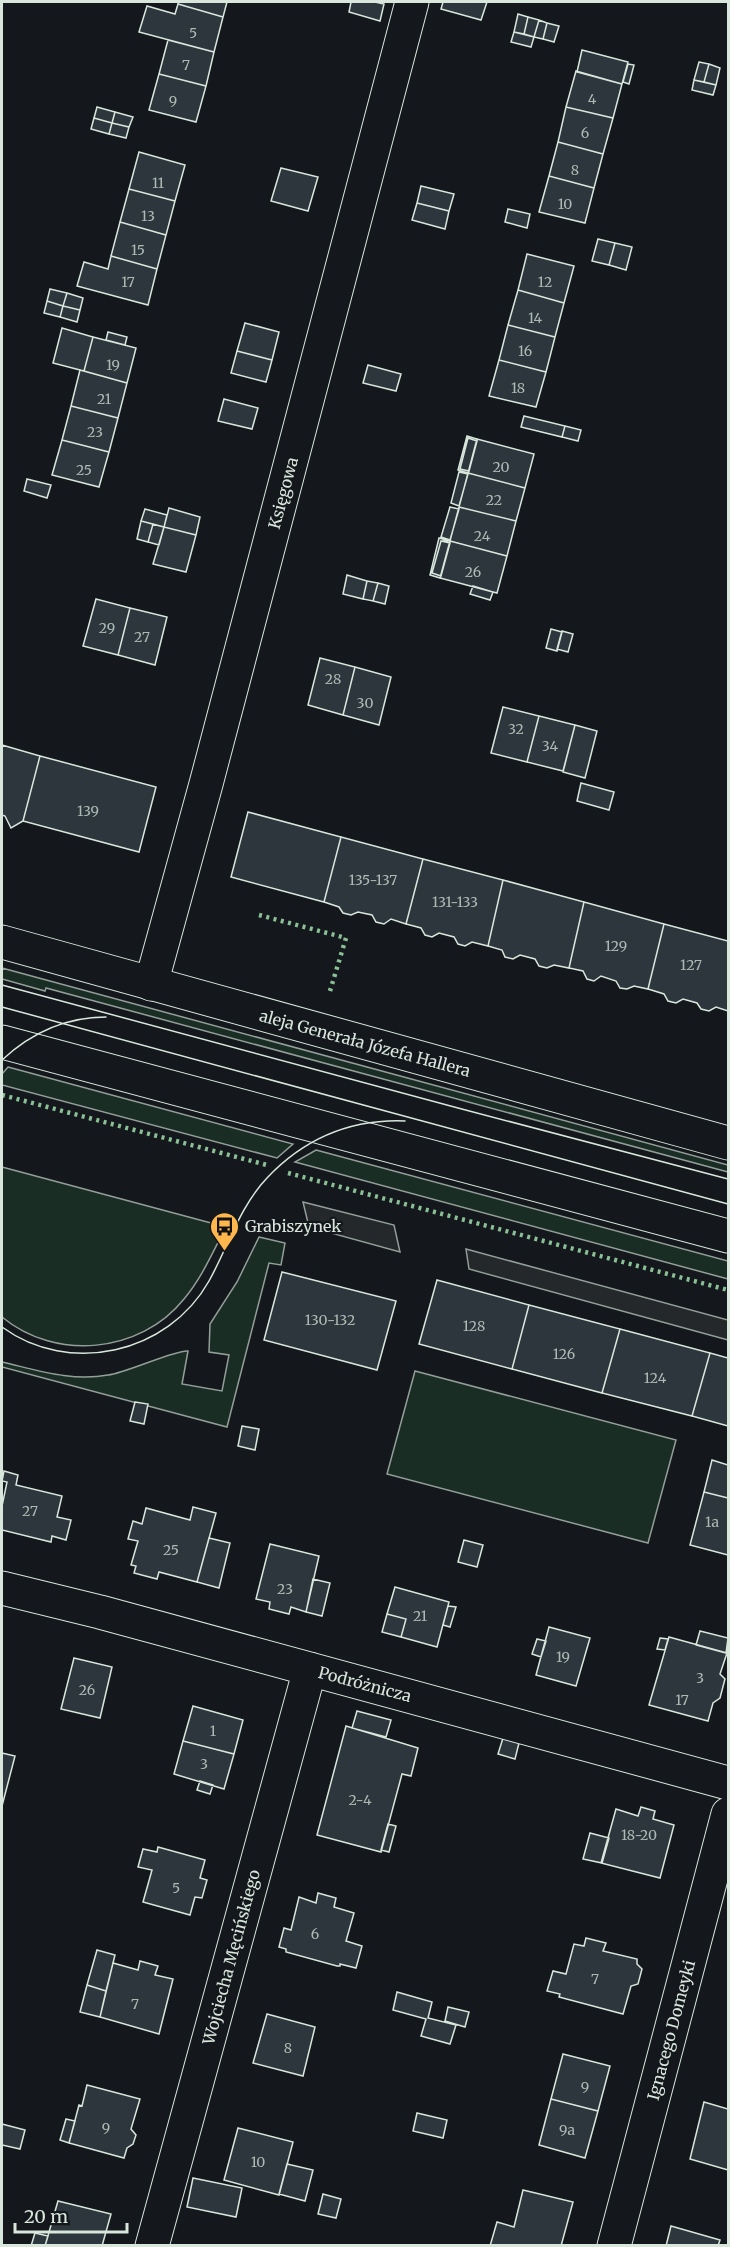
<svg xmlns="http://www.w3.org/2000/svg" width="730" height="2247" viewBox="0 0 730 2247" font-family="Merriweather,serif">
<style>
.green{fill:#1a2d24;stroke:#939e99;stroke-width:1.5}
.parking{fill:#24282b;stroke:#939e99;stroke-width:1.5}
.building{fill:#2c363c;stroke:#d8e6dc;stroke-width:1.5}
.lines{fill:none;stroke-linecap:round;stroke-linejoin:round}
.minor-casing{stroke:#d8e6dc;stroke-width:35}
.primary-casing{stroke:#d8e6dc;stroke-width:35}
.minor{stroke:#14181c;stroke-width:33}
.primary{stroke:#14181c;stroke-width:33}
.tram{stroke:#d8e6dc;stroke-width:1.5}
.hedge{stroke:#8ac095;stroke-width:4.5;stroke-dasharray:3 4.5;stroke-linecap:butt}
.labels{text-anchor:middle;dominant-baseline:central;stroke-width:4.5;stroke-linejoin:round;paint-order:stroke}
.number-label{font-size:14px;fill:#adbab4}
.street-label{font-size:16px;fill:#d8e6dc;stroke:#14181c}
.poi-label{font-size:16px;fill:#d8e6dc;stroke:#14181c;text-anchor:start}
</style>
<rect width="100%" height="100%" fill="#14181c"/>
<path class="green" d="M2 968 728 1165V1172L46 988 45 991 2 979Z
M8 1067 293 1144 277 1158 2 1085V1074Z
M316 1150 728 1261V1279L295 1162Z
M2 1167 226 1227C213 1251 202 1278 184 1299 140 1354 55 1361 2 1317Z
M259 1237 285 1243 281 1265 269 1263 227 1427 2 1367V1362C37 1370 72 1382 108 1375 126 1373 177 1349 188 1351L182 1384 222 1391 229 1355 209 1352 210 1324 237 1282Z
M415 1371 676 1440 648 1543 387 1474Z"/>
<path class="parking" d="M303 1202 394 1225 400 1252 309 1227Z
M466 1249 728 1320V1340L469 1269Z"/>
<path class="building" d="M178 2H227L223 17 178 4Z
M351 2H375L384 4 380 21 349 12Z
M443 2H487L481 20 441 9Z
M178 4 223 17 214 52 139 32 147 6 175 14Z
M518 14 528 17 524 34 514 32Z
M528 17 539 20 534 37 524 34Z
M539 20 547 23 543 39 534 37Z
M547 23 559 26 554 42 543 39Z
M514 32 534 37 531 47 511 42Z
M168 40 214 52 206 86 159 74Z
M582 50 628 62 622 84 577 72Z
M699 62 709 64 704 82 694 80Z
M628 64 634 65 629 84 623 82Z
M709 64 720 68 716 85 704 82Z
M576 71 622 84 613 118 566 107Z
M159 74 206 86 196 122 149 110Z
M694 80 716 85 713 95 692 90Z
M97 107 115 112 112 123 94 118Z
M566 107 613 118 603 154 558 142Z
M115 112 133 117 129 127 112 123Z
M94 118 112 123 109 134 91 129Z
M112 123 129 127 126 138 109 134Z
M558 142 603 154 594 188 549 176Z
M139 152 185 165 175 201 129 189Z
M281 168 318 177 308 211 271 201Z
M549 176 594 188 585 223 539 212Z
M421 186 454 194 449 211 417 203Z
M129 189 175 201 166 235 120 222Z
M417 203 449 211 445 229 412 220Z
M508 209 530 214 527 228 505 222Z
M120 222 166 235 157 269 111 256Z
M598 239 615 243 609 265 592 261Z
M615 243 632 247 626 270 609 265Z
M527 254 574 266 564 303 518 290Z
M111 256 157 269 148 305 77 286 84 262 108 269Z
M50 289 67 293 63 306 47 301Z
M518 290 564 303 555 337 508 325Z
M67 293 83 298 80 310 63 306Z
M47 301 63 306 60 317 44 313Z
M63 306 80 310 77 322 60 317Z
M245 323 279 332 272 360 237 351Z
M508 325 555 337 546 372 499 360Z
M62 328 93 337 84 371 53 363Z
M108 332 127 337 125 345 106 340Z
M93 337 136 348 127 383 84 371Z
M237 351 272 360 266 382 231 373Z
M499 360 546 372 536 407 489 396Z
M368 365 401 374 396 391 363 383Z
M80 370 127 383 118 418 71 406Z
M224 399 258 408 252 429 218 421Z
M71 406 118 418 109 452 62 440Z
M524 416 565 426 562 437 521 427Z
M565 426 581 430 578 441 562 437Z
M467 436 477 439V441L468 438 460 469 469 471 468 473 458 470Z
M468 438 477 441 469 471 460 469Z
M477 439 534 454 525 488 468 473Z
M62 440 109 452 99 487 52 475Z
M459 472 468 474 459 506 451 503Z
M468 473 525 488 516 521 459 507Z
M27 479 51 485 47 498 24 491Z
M450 507 459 509 450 540 441 537Z
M459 507 516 521 507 556 450 541Z
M169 508 200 517 196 535 164 527Z
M145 509 167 515 164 527 141 521Z
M141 521 153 524 148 542 137 539Z
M153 524 164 527 159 545 148 542Z
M164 527 196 535 186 572 153 564Z
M439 538 450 541H441L432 573 441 576 440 578 430 575Z
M441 541 450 543 441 576 432 573Z
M450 541 507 556 497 593 440 578Z
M347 575 367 581 363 599 343 594Z
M367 581 378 583 373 601 363 599Z
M378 583 389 586 385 604 373 601Z
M473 586 493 592 490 600 470 594Z
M96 599 130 608 118 655 83 646Z
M130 608 167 617 155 665 118 655Z
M551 629 562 632 557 651 546 648Z
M562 631 573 634 568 652 557 649Z
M320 658 355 667 343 715 308 705Z
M355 667 391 677 379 725 343 715Z
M503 707 539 716 527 762 491 753Z
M539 716 575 725 563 771 527 762Z
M575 725 597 731 585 778 563 772Z
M2 745 40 756 23 821 11 828 5 816 2 815Z
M40 756 156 787 139 852 23 821Z
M581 783 614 792 609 810 577 801Z
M248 812 341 837 324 902 231 877Z
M341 837 423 859 406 924 391 919 384 924 376 922 372 915 358 912 351 915 343 913 339 907 324 902Z
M423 859 503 880 488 946 472 942 465 946 458 944 454 937 439 933 432 937 425 935 421 928 406 924Z
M503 880 584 902 569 968 554 965 547 968 539 966 535 959 520 955 513 959 505 957 502 950 488 946Z
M584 902 664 924 648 989 634 986 627 989 620 988 616 981 601 976 594 981 587 979 583 971 569 968Z
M664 924 728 941V1011L716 1007 709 1011 701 1009 697 1003 683 999 676 1003 668 1001 664 994 648 989Z
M282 1272 396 1301 377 1370 264 1340Z
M437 1280 529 1305 512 1369 419 1344Z
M529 1305 620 1329 602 1393 512 1369Z
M620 1329 710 1353 692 1416 602 1393Z
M710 1353 728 1358V1426L692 1416Z
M135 1402 148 1404 144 1424 130 1421Z
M242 1426 259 1429 255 1450 238 1446Z
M712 1460 728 1465V1498L704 1492Z
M4 1471 18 1475 16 1485 62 1496 57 1517 71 1520 66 1540 52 1536 51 1542 2 1530V1506L7 1482 2 1481Z
M704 1492 728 1498V1555L690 1545Z
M193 1507 216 1513 197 1582 159 1572 157 1579 134 1573 136 1566 131 1565 138 1541 128 1539 133 1521 142 1524 146 1508 190 1520Z
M209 1538 230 1543 219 1588 197 1582Z
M464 1540 483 1545 477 1567 458 1562Z
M270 1544 319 1556 306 1612 291 1607 289 1614 269 1609 270 1602 256 1599Z
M313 1579 330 1583 322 1616 306 1612Z
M395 1587 449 1602 437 1647 401 1637 406 1619 387 1614Z
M448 1606 456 1607 450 1627 443 1625Z
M387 1614 406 1619 401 1637 382 1632Z
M549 1627 590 1638 576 1686 536 1675Z
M700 1631 728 1638 726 1653 696 1645Z
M669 1637 727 1653 720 1674 725 1679 720 1698 713 1703 708 1721 649 1705Z
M660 1638 668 1639 665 1650 657 1649Z
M537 1639 546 1641 541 1657 532 1654Z
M74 1658 112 1667 100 1718 61 1709Z
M193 1706 243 1720 234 1754 183 1741Z
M357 1711 391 1720 386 1737 352 1728Z
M346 1726 418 1748 411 1776 402 1774 381 1852 317 1835Z
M503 1738 519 1743 515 1759 498 1754Z
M183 1741 234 1754 224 1789 174 1774Z
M2 1753 15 1756 2 1806Z
M200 1781 213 1785 210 1794 197 1790Z
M641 1807 655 1811 653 1819 674 1825 660 1878 601 1863 616 1809 638 1816Z
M388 1824 396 1826 389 1852 381 1850Z
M590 1833 609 1838 602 1863 583 1859Z
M158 1847 205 1860 200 1878 207 1880 202 1898 195 1897 190 1915 143 1902 152 1870 138 1867 143 1849 157 1852Z
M318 1893 336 1898 334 1907 354 1913 346 1941 362 1946 356 1968 340 1964V1966H337L286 1952V1949L279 1947 284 1928 291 1930 299 1897 316 1903Z
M586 1938 606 1943 603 1951 637 1959V1964L642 1969 638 1984 631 1986 623 2014 559 1997 560 1994 547 1991 553 1971 566 1974 574 1944 584 1946Z
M97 1950 115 1955 106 1991 87 1985Z
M140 1961 158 1966 155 1975 173 1979 159 2034 100 2017 113 1963 138 1970Z
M87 1985 106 1991 100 2017 80 2012Z
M397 1992 432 2002 428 2018 456 2025 450 2044 421 2036 426 2019 393 2010Z
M448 2007 469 2012 465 2027 445 2021Z
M267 2014 315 2027 303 2076 253 2063Z
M563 2054 610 2066 598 2111 551 2099Z
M87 2085 140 2099 131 2129 136 2135 133 2144 127 2148 124 2158 69 2143 79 2105 82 2106Z
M551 2099 598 2111 585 2158 539 2145Z
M704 2102 728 2109V2170L690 2159Z
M417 2113 447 2120 443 2138 413 2131Z
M66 2119 75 2121 69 2143 60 2140Z
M2 2124 25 2130 20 2149 2 2145Z
M238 2128 293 2142 279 2195 224 2180Z
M287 2164 313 2170 305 2201 279 2194Z
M193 2178 242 2188 236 2217 187 2207Z
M523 2190 573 2202 561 2246H490L497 2222 514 2227Z
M323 2194 341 2199 336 2218 318 2214Z
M58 2201 111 2214 102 2246H45Z
M671 2226 720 2240 718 2246H666Z
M35 2233 48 2236 45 2246H31Z"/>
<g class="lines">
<defs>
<path id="minor" d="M151 984 206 784 412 2
M2 1588 100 1612 728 1783
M152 2246 310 1669
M614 2246 728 1814"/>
<path id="primary" d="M2 942 728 1143
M2 1042 728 1236"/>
</defs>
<use href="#minor" class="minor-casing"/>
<use href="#primary" class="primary-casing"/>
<use href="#minor" class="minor"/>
<use href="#primary" class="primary"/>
<path class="tram" d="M2 985 458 1108 728 1179
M2 1007 728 1204
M2 1060C31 1033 65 1017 106 1017
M2 1327C69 1376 168 1354 209 1281 228 1247 240 1206 267 1178 304 1139 351 1119 405 1121"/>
<path class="hedge" d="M259 915 346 938 330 991
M2 1095 267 1165
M288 1173 728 1290"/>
</g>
<defs>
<symbol id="bus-pin" viewBox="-11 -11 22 30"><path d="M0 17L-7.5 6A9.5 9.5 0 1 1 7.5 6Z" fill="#ffb74d" stroke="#14181c"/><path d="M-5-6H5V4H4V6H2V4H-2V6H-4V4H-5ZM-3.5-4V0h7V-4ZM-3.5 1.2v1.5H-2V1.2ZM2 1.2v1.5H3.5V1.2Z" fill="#111"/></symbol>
</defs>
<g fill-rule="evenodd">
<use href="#bus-pin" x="208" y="1210" width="33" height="45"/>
</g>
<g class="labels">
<g class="number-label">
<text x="193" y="33">5</text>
<text x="186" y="65">7</text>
<text x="592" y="99">4</text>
<text x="173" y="101">9</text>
<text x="585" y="133">6</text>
<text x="575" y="170">8</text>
<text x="158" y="183">11</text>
<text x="565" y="204">10</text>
<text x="148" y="216">13</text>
<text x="138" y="250">15</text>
<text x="128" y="282">17</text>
<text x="545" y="282">12</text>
<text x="535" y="318">14</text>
<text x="525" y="351">16</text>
<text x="113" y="365">19</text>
<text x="518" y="388">18</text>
<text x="104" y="399">21</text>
<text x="95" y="432">23</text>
<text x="501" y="467">20</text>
<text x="84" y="470">25</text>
<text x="494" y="500">22</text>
<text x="482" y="536">24</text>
<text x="473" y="572">26</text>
<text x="107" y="628">29</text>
<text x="142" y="637">27</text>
<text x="333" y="679">28</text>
<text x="365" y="703">30</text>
<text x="516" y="729">32</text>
<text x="550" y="746">34</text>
<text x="88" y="811">139</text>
<text x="373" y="880">135-137</text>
<text x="455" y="902">131-133</text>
<text x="616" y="946">129</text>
<text x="691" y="965">127</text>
<text x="330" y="1320">130-132</text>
<text x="474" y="1326">128</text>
<text x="564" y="1354">126</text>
<text x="655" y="1378">124</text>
<text x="30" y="1511">27</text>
<text x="712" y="1522">1a</text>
<text x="171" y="1550">25</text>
<text x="285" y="1589">23</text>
<text x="420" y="1616">21</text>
<text x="563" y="1657">19</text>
<text x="700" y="1678">3</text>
<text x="87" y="1690">26</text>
<text x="682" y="1700">17</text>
<text x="213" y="1731">1</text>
<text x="204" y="1764">3</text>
<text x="360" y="1800">2-4</text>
<text x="639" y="1835">18-20</text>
<text x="176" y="1888">5</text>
<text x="315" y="1934">6</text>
<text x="595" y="1979">7</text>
<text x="135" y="2004">7</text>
<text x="288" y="2048">8</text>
<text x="585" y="2087">9</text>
<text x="106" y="2128">9</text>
<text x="567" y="2130">9a</text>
<text x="258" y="2162">10</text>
</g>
<g class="street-label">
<text transform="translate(283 493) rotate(-75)">Księgowa</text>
<text transform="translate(365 1043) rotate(15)">aleja Generała Józefa Hallera</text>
<text transform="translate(365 1684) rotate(15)">Podróżnicza</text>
<text transform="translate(231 1957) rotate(-75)">Wojciecha Męcińskiego</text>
<text transform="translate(671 2030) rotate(-75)">Ignacego Domeyki</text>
</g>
<g class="poi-label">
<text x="245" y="1226">Grabiszynek</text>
</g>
</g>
<rect width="730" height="2247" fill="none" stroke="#d8e6dc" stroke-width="6"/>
<path d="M15 2223v9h112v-9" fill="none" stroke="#d8e6dc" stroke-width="3"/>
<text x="24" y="2223" font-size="18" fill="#d8e6dc" stroke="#14181c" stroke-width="4.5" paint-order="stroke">20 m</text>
</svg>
